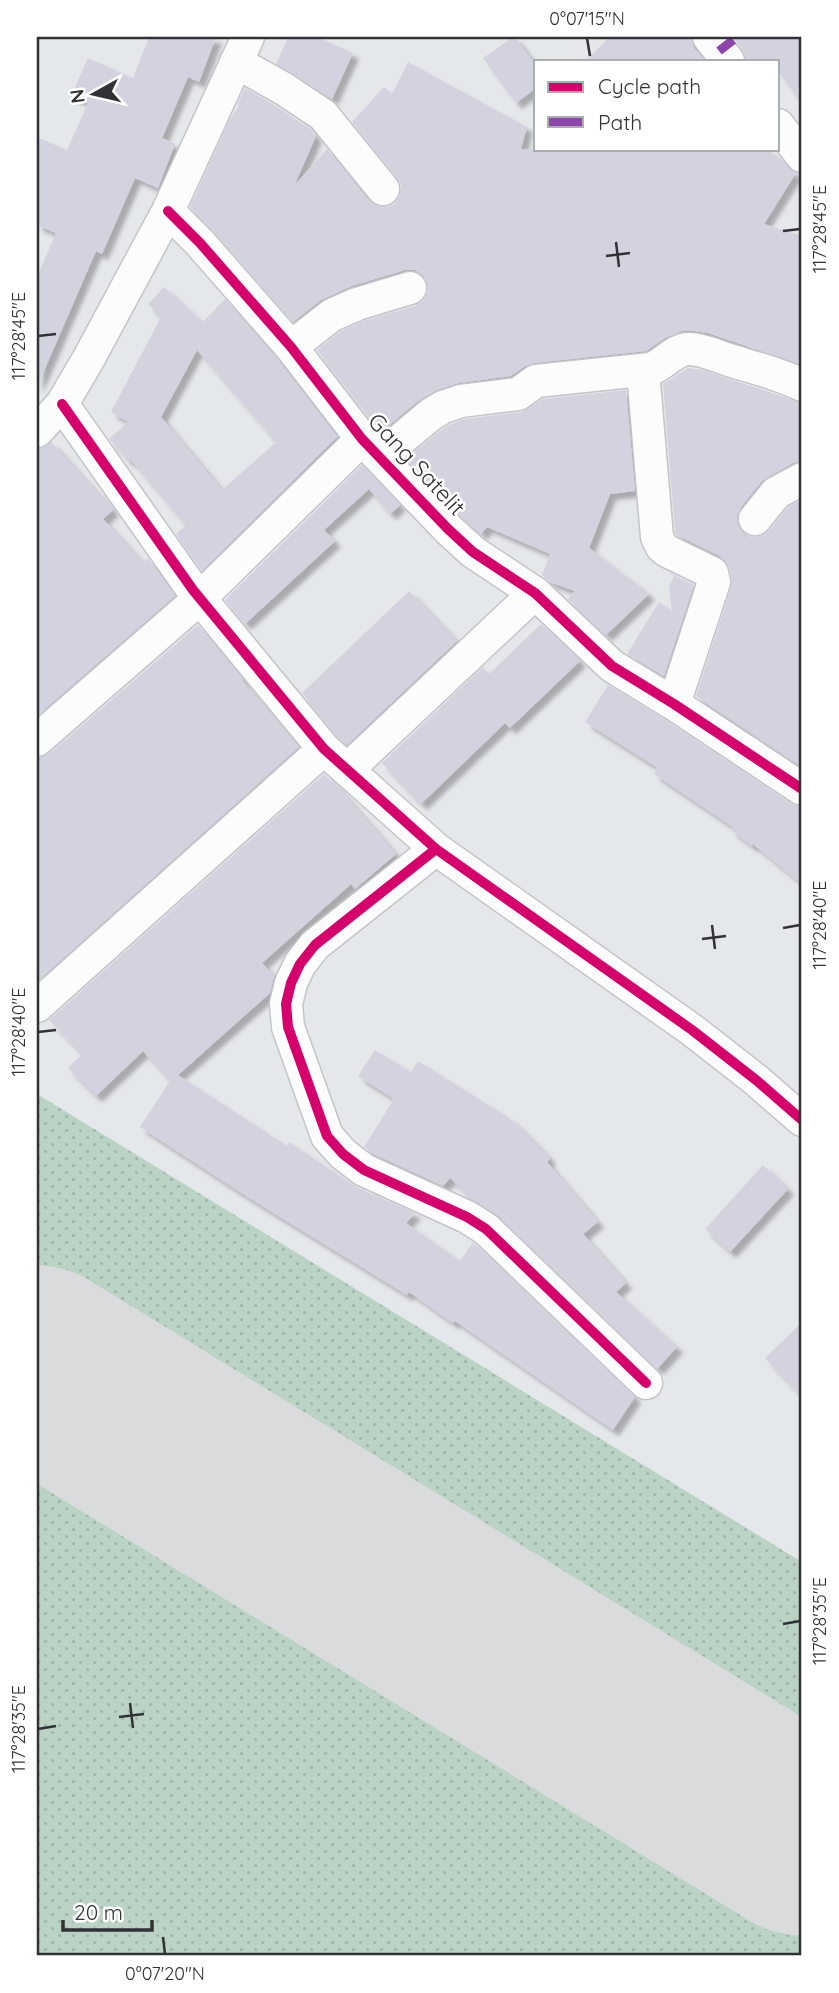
<svg xmlns="http://www.w3.org/2000/svg" width="839" height="1993" viewBox="0 0 839 1993" font-family="Quicksand,sans-serif">
<style>
.grass{fill:url(#grass-dots)}
.lines{fill:none;stroke-linecap:round;stroke-linejoin:round}
.runway{stroke:#d9dbdd;stroke-width:201}
.building{fill:#d2d3df;fill-rule:evenodd;filter:url(#shadow)}
.street-casing{stroke:#c3c5c8;stroke-width:35}
.street{stroke:#fbfcfc;stroke-width:32}
.quiet{stroke:#8e44ad;stroke-width:9;stroke-dasharray:18 9;stroke-linecap:butt}
.cycleway-casing{stroke:#fff;stroke-width:15}
.cycleway{stroke:#d6006c;stroke-width:10}
.ticks{fill:none;stroke:#303235;stroke-width:2.5}
.labels{text-anchor:middle;dominant-baseline:central;stroke-width:5;stroke-linejoin:round;paint-order:stroke}
.street-label{font-size:23px;fill:#303235;stroke:#fff}
.neatline{fill:none;stroke:#303235;stroke-width:2.5}
.ticks-label{font-size:18px;text-anchor:middle;fill:#303235}
</style>
<defs>
<pattern id="grass-dots" width="8" height="8" patternUnits="userSpaceOnUse" patternTransform="scale(1.75)"><rect width="8" height="8" fill="#bad3c5"/><path d="M2 2h.1M6 6h.1" fill="none" stroke="#a0b6aa" stroke-width="1.8" stroke-linecap="round"/></pattern>
<filter id="shadow"><feDropShadow dx="6" dy="6" stdDeviation="2" flood-color="#0004"/></filter>
</defs>
<rect width="100%" height="100%" fill="#e5e8eb"/>
<path class="grass" d="M37 1094 802 1562V1775L37 1305Z
M37 1427 802 1897V1956H37Z"/>
<g class="lines">
<path class="runway" d="M37 1366 802 1835"/>
</g>
<path class="building" d="M149 37H216L199 82 188 77 162 138 175 144 158 188 135 178 102 254 96 251 37 387V277L56 233 37 225V137L67 150 88 103 71 96 88 58 133 78Z
M288 37H317L353 53 332 99 276 64Z
M513 37H515L536 66V88L516 103 483 58Z
M610 37H691L694 48 705 61H585Z
M732 37H802V104L778 71V61H746L743 50Z
M408 62 527 127 521 149H765L781 159 788 168 796 173 764 224 802 236V365L708 333 695 331H682L665 338 646 351 534 363 525 366 511 376 459 383 437 390 418 401 381 432 317 350 341 331 363 321 415 306 423 301 428 292 427 282 423 275 415 270H405L352 286 321 300 293 322 214 231 190 207 230 119 239 106 237 105 245 88 274 105 310 129 316 136 294 186 327 149 369 201 377 206 387 207 394 204 400 195 401 185 398 178 352 122 384 87 392 94Z
M164 287 202 323 225 299 277 359 337 437 202 571 176 534 186 525 131 460 129 461 109 439 128 422 111 412 161 317 148 304ZM197 350 276 442 222 490 161 417Z
M688 368 702 370 802 403V461L793 463 762 481 741 507 737 517 738 525 743 533 751 537 761 536 769 531 788 507 802 500V767L696 696 731 588 732 579 726 561 720 556 677 535 675 532 663 384Z
M626 390 635 491 610 494 589 548 649 594 606 635 568 599 575 591 550 582 542 575 550 554 487 527 481 534 406 459 441 430 451 424 465 419 521 412 543 399Z
M51 442 113 510 103 519 143 563 148 558 175 596 37 716V449L43 448Z
M362 465 400 505 390 514 369 489 324 530 335 541 245 624 225 600Z
M669 573 694 585 664 676 627 654 659 602 672 612 669 586 674 577Z
M409 591 457 641 347 745 337 736 302 693Z
M541 624 580 661 510 728 505 723 421 804 382 763 483 667 489 674Z
M198 625 243 680 242 681 299 747 37 982V758L49 754Z
M608 685 664 719 792 804 802 807V884L753 844 752 846 731 830 733 827 654 774 658 768 585 722Z
M324 774 335 784 396 854 355 889 351 884 262 963 274 976 270 993 178 1075 287 1146 289 1142 356 1187 415 1213 406 1223 460 1261 473 1242 475 1244 635 1397 613 1430 455 1321 453 1323 409 1292 407 1295 246 1196 140 1127 170 1081 143 1051 96 1096 68 1068 82 1054 49 1020Z
M375 1050 411 1072 418 1061 512 1120 550 1158 547 1162 598 1222 583 1234 626 1283 616 1292 677 1347 657 1369 499 1216 472 1199 450 1178 443 1186 374 1154 364 1147 394 1099 358 1076Z
M763 1165 788 1189 730 1252 705 1229Z
M802 1322V1397L765 1358Z"/>
<g class="lines">
<defs>
<path id="street" d="M709 37 728 61
M236 62 284 89 323 115 383 189
M778 125 802 156
M168 211 200 243 291 347 362 439 448 529 473 552 535 593 612 666 674 704 802 789
M291 347 332 315 357 304 410 288
M643 371 657 537 662 547 667 551 712 573 714 582 674 704
M62 404 193 590 324 749 436 849 692 1030 756 1080 802 1120
M37 431 62 404 89 358 168 211 248 37
M380 457 430 415 443 407 461 401 518 394 536 381 651 369C664 364 675 349 689 349 701 349 714 355 726 359 751 367 778 373 802 385
M755 519 776 493 802 479
M37 740 199 599 362 439
M347 770 535 593
M436 849 315 945 300 964 291 983 286 1004 288 1027 327 1136 343 1154 364 1170 467 1217 486 1229 646 1383
M37 1006 324 749"/>
</defs>
<use href="#street" class="street-casing"/>
<use href="#street" class="street"/>
<path class="quiet" d="M719 51 737 37"/>
<defs>
<path id="cycleway" d="M168 211 200 243 291 347 362 439 448 529 473 552 535 593 612 666 674 704 802 789
M62 404 193 590 324 749 436 849 692 1030 756 1080 802 1120
M436 849 315 945 300 964 291 983 286 1004 288 1027 327 1136 343 1154 364 1170 467 1217 486 1229 646 1383"/>
</defs>
<use href="#cycleway" class="cycleway-casing"/>
<use href="#cycleway" class="cycleway"/>
</g>
<path class="ticks" d="M587 38 590 56M783 231 800 229M616 242 619 267M606 256 630 253M38 336 56 334M712 925 715 949M783 928 800 925M702 939 726 936M38 1032 56 1030M783 1624 800 1621M130 1703 133 1728M119 1717 144 1714M38 1729 56 1726M163 1937 165 1954"/>
<g class="labels">
<g class="street-label">
<text transform="translate(417 464) rotate(47)">Gang Satelit</text>
</g>
</g>
<rect width="839" height="1993" fill="none" stroke="#ffffff" stroke-width="77"/>
<rect x="534" y="60" width="245" height="91" fill="#ffffff" stroke="#acadae" stroke-width="2"/>
<rect x="548" y="82" width="35" height="10" fill="#d6006c" stroke="#acadae" stroke-width="2"/>
<text x="598" y="94" font-size="21" fill="#303235">Cycle path</text>
<rect x="548" y="117" width="35" height="10" fill="#8e44ad" stroke="#acadae" stroke-width="2"/>
<text x="598" y="130" font-size="21" fill="#303235">Path</text>
<g transform="translate(94 94) rotate(262)" stroke="#ffffff" stroke-width="5" paint-order="stroke">
<path d="M0-5L12 26L0 18L-12 26Z" fill="#303235"/>
<text y="-10" font-size="19" font-weight="bold" text-anchor="middle" fill="#303235">N</text>
</g>
<path d="M63 1920v10h89v-10" fill="none" stroke="#303235" stroke-width="3.5"/>
<text x="74" y="1920" font-size="21" fill="#303235" stroke="#ffffff" stroke-width="5" paint-order="stroke">20 m</text>
<rect x="38" y="38" width="762" height="1916" class="neatline"/>
<g class="ticks-label">
<text x="587" y="25">0°07'15"N</text>
<text transform="translate(820 229) rotate(-90)" y="6">117°28'45"E</text>
<text transform="translate(19 336) rotate(-90)" y="6">117°28'45"E</text>
<text transform="translate(820 925) rotate(-90)" y="6">117°28'40"E</text>
<text transform="translate(19 1032) rotate(-90)" y="6">117°28'40"E</text>
<text transform="translate(820 1621) rotate(-90)" y="6">117°28'35"E</text>
<text transform="translate(19 1729) rotate(-90)" y="6">117°28'35"E</text>
<text x="165" y="1980">0°07'20"N</text>
</g>
</svg>
